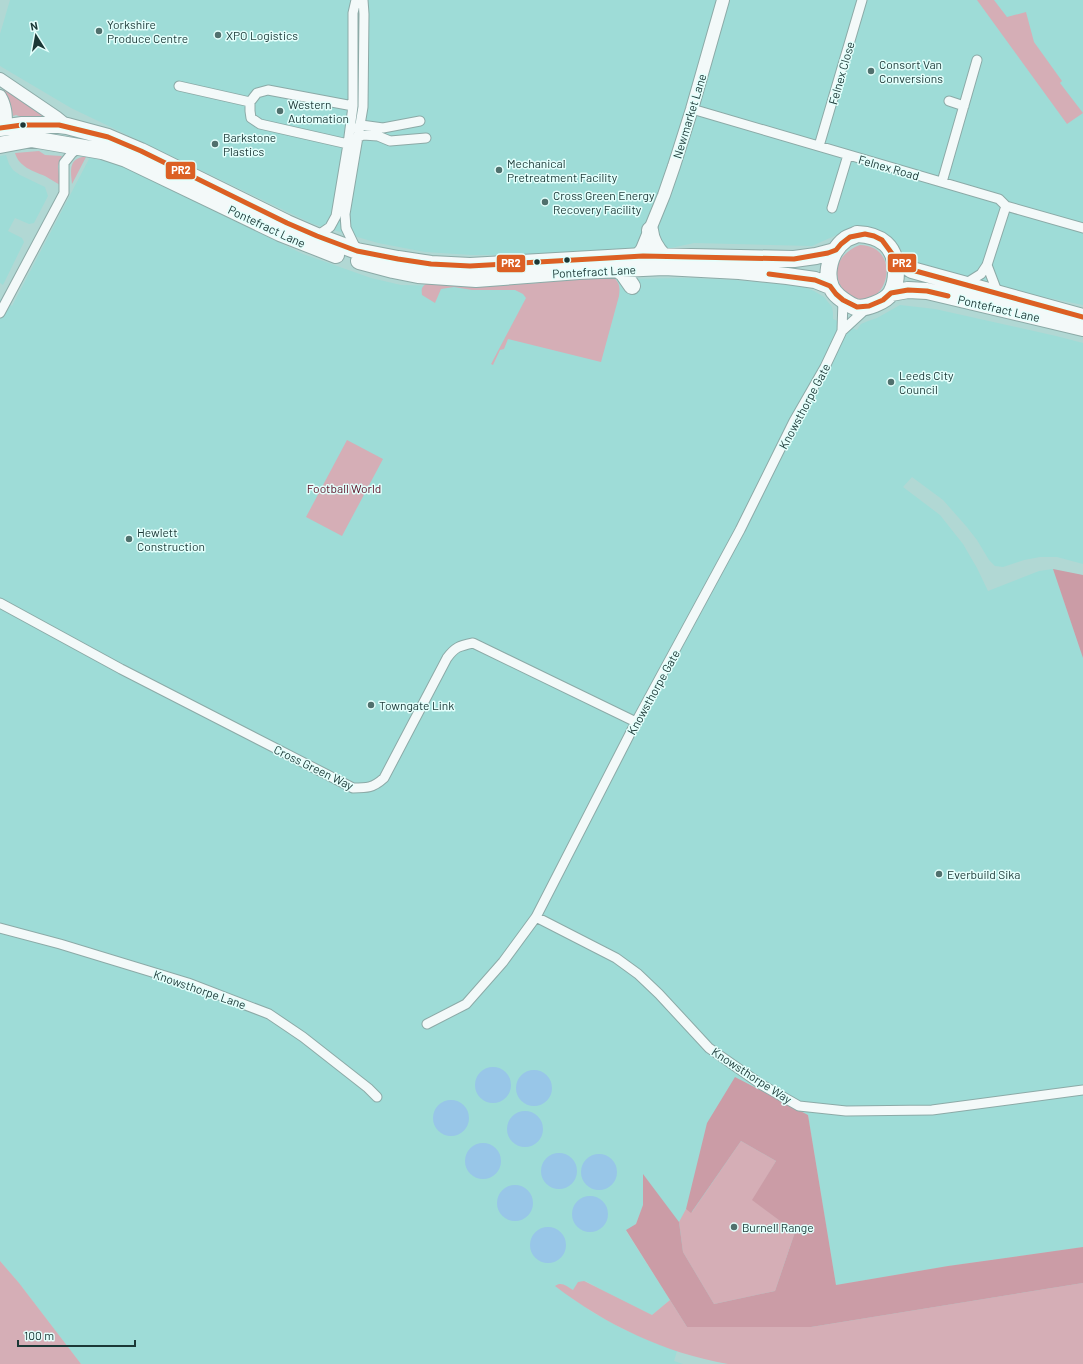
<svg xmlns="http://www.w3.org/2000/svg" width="1083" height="1364" viewBox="0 0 1083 1364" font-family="Barlow,sans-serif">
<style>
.built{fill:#9edcd7}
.green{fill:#d5aeb6}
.forest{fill:#cb9ca6}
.water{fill:#98c6e8}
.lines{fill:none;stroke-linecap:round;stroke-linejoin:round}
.street-casing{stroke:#8caaa7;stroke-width:11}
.secondary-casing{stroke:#8caaa7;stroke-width:14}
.highway-casing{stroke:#8caaa7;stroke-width:18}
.street{stroke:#f3f9f9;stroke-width:9}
.secondary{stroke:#f3f9f9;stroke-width:12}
.highway{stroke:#f3f9f9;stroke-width:16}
.bus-1-casing{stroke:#e4fffc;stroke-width:8}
.bus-1{stroke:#dc6024;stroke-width:5}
.poi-dot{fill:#50706d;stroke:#e4fffc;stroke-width:1.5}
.bus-dot{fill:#1b3836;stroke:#e4fffc;stroke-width:1.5}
.labels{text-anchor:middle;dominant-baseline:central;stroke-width:3;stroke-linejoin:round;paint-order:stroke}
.poi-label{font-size:12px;fill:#1b3836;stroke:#e4fffc;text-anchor:start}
.street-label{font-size:12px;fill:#1b3836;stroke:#e4fffc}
.park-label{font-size:12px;fill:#5d1327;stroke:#e4fffc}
.line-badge{stroke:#e4fffc;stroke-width:1.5}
.badge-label{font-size:11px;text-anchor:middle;font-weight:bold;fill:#fff}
</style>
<rect width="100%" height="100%" fill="#b1d8d4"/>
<path class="built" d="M10 0H1083V305L1010 290 909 261 898 246 880 230 850 229 812 246 694 243 657 251 577 254 472 255 425 252 378 243 313 224 71 108 0 66V34Z
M6 155 9 164 13 170 20 175 45 187 48 196 34 223 29 224 15 218 8 231 22 238 24 242 3 285 0 283V156Z
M90 157 121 166 303 254 371 278 401 285 521 288 614 279 687 278 735 280 789 285 804 287 814 291 824 297 832 307 833 313V319L857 330 861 324 868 321 877 318 900 305 935 309 1056 336 1083 343V564L1057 557H1040L1024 560 1003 567 995 566 989 560 977 540 966 526 943 500 912 477 903 487 940 515 963 544 977 568 988 591 1039 571 1053 569 1083 658V1247L948 1266 836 1285 808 1115 735 1077 714 1304 643 1175V1205L636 1224 626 1231 670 1300 652 1315 614 1297 586 1281 573 1290 561 1284 555 1286 592 1312 619 1327 648 1340 677 1351 674 1361 683 1364H81L19 1283 0 1261V299L12 306Z"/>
<path class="green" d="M977 0H994L1007 17 1026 12 1034 42 1062 81 1060 83 1083 113 1067 124Z
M358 13 360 15 359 107 355 102 356 15Z
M5 89 52 118H24L16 115 13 116 11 105 4 90Z
M39 151 45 155 62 156 58 166 60 185C55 182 50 179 45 176 33 171 19 167 15 153Z
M82 157H86L72 184C71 173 68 160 82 157Z
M860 245C902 246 889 307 857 299 851 298 845 294 842 288 830 269 841 252 860 245Z
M613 277C620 283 620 287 619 296L601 362 508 339 504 349 500 350 493 365 491 364 526 298 523 294 515 290H472L454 287 441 289 435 303 422 295C421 288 422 286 428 283L505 285 539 283 562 278Z
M347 440 383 459 342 536 306 517Z
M741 1141 776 1161 753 1200 795 1232 775 1291 714 1304 683 1252 679 1222 686 1209 692 1212Z
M0 1261 19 1283 81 1364H0Z
M584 1281 652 1315 670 1300 687 1327H811L1083 1283V1364H728C665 1353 606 1325 555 1286 561 1281 567 1286 573 1290L578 1282Z"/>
<path class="forest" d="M1053 569 1083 575V658Z
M735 1077 808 1115 836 1285 948 1266 1083 1247V1283L811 1327H687L626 1230 636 1224 643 1205V1174L679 1222 683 1252 714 1304 775 1291 795 1232 752 1200 776 1161 741 1141 691 1213 686 1209 707 1123Z"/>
<path class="water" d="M475 1085a18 18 0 1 1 36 0a18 18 0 1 1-36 0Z
M516 1088a18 18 0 1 1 36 0a18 18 0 1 1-36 0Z
M433 1118a18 18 0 1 1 36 0a18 18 0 1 1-36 0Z
M507 1129a18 18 0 1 1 36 0a18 18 0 1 1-36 0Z
M465 1161a18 18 0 1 1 36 0a18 18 0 1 1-36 0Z
M541 1171a18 18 0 1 1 36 0a18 18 0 1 1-36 0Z
M581 1172a18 18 0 1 1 36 0a18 18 0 1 1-36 0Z
M497 1203a18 18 0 1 1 36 0a18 18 0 1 1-36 0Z
M572 1214a18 18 0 1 1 36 0a18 18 0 1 1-36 0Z
M530 1245a18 18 0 1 1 36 0a18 18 0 1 1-36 0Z"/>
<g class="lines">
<defs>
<path id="street" d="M179 86 250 102
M949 101 964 106
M692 109 999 199 1006 206 1083 228
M356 128 361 125 383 128 420 121
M359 137 363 135 378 136 390 141 426 138
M348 144 260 124 251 118 250 111V102L257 93 268 90 353 106
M819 146 862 0
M942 182 977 60
M832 208 848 155
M317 236 330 227 336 216 348 144 353 106V13L356 0
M357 251 346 228 345 214 363 107 364 14 363 0
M987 265 998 294
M965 284 981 274 987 265 1006 206
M0 313 64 193V163L72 153 80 147
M842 331 843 300
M0 603 121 669 353 788C367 788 373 788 384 778L447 658C455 647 459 646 473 643L636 722
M536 917 616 958 638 974 659 994 709 1048 762 1085 799 1106 846 1111 932 1110 1083 1090
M0 928 60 944 188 983 269 1014 303 1037 368 1088 377 1097
M427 1024 466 1004 503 962 536 917 636 722 740 530 794 421 825 367 842 331 867 308"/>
<path id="secondary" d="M0 79 56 117 67 126
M0 96C6 106 6 115 6 127
M631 257 638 254 642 249 664 195 674 166 692 109 723 0"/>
<path id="highway" d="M0 128 22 125H59L67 126 108 137 141 151 287 223 317 236 357 251 398 259 431 264 470 266 643 256 794 259 816 256 835 251
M0 145 32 139 102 151 126 159 280 233 336 255
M650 230C651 241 656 249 664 257
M857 234C881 235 896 246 896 272 896 279 895 286 891 293 886 301 865 310 855 307 850 305 844 301 839 297 821 283 828 252 846 239 849 237 854 236 857 234Z
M894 258 912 270 1083 317
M359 261 393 270 418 275 476 279 579 271 664 267 739 271 787 276 815 280 830 286
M617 269 623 273 632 286
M891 293 908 290 927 291 1083 328"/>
</defs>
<use href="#street" class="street-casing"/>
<use href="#secondary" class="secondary-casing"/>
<use href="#highway" class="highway-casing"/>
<use href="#street" class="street"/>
<use href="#secondary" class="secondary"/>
<use href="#highway" class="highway"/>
<defs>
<path id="bus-1" d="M0 128 22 125H59L108 137 141 151 287 223 317 236 357 251 398 259 431 264 470 266 643 256 794 259 828 253 836 250 841 244 850 237 865 234 874 236 882 240 896 259 912 270 1083 317
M769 274 815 280 830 286 836 294 843 300 857 307 869 306 883 300 891 293 908 290 927 291 948 296"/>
</defs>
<use href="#bus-1" class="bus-1-casing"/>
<use href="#bus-1" class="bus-1"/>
</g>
<g class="poi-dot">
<circle cx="99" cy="31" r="4"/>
<circle cx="218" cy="35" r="4"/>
<circle cx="871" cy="71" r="4"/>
<circle cx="280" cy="111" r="4"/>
<circle cx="215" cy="144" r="4"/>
<circle cx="499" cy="170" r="4"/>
<circle cx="545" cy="202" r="4"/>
<circle cx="891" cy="382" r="4"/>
<circle cx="129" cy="539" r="4"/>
<circle cx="371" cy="705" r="4"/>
<circle cx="939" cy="874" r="4"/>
<circle cx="734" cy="1227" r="4"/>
</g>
<g class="bus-dot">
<circle cx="23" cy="125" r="3.5"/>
<circle cx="567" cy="260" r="3.5"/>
<circle cx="537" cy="262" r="3.5"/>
</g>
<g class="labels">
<g class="poi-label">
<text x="107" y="24">Yorkshire<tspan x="107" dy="14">Produce Centre</tspan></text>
<text x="226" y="35">XPO Logistics</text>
<text x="879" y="64">Consort Van<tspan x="879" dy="14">Conversions</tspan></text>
<text x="288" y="104">Western<tspan x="288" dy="14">Automation</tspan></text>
<text x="223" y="137">Barkstone<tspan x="223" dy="14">Plastics</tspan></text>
<text x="507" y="163">Mechanical<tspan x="507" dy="14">Pretreatment Facility</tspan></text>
<text x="553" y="195">Cross Green Energy<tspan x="553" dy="14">Recovery Facility</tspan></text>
<text x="899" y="375">Leeds City<tspan x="899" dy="14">Council</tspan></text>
<text x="137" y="532">Hewlett<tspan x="137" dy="14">Construction</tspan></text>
<text x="379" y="705">Towngate Link</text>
<text x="947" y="874">Everbuild Sika</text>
<text x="742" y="1227">Burnell Range</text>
</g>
<g class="street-label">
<text transform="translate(841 73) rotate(-74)">Felnex Close</text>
<text transform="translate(689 116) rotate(-73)">Newmarket Lane</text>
<text transform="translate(889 167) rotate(16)">Felnex Road</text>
<text transform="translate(267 226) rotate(25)">Pontefract Lane</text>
<text transform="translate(594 271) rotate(-3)">Pontefract Lane</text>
<text transform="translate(999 308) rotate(13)">Pontefract Lane</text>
<text transform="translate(804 406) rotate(-62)">Knowsthorpe Gate</text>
<text transform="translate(653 692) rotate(-61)">Knowsthorpe Gate</text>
<text transform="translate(314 767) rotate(26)">Cross Green Way</text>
<text transform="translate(200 989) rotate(19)">Knowsthorpe Lane</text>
<text transform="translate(752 1075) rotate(33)">Knowsthorpe Way</text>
</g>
<g class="park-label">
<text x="344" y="488">Football World</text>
</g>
</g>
<g class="line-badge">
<rect x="165" y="161" width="31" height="19" rx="4" fill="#dc6024"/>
<rect x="887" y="253" width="30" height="20" rx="4" fill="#dc6024"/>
<rect x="496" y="254" width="30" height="19" rx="4" fill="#dc6024"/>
</g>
<g class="badge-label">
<text x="181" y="174">PR2</text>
<text x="902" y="267">PR2</text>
<text x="511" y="267">PR2</text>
</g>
<g transform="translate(36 36) rotate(349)" stroke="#e4fffc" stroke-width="3" paint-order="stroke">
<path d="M0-3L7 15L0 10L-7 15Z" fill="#1b3836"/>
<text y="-6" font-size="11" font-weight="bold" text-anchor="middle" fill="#1b3836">N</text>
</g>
<path d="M18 1340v6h117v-6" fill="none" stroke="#1b3836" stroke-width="2"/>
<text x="24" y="1340" font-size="12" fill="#1b3836" stroke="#e4fffc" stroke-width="3" paint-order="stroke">100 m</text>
</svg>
